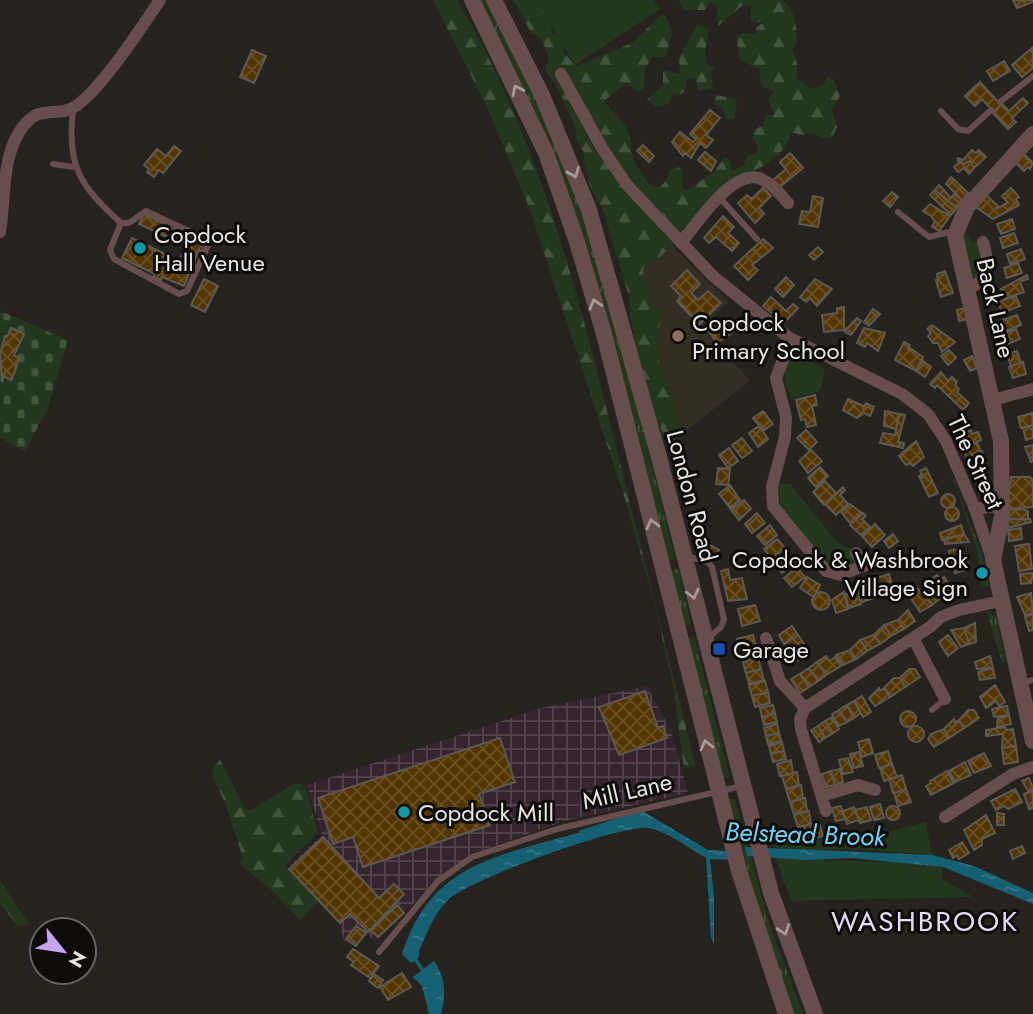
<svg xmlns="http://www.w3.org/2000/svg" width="1033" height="1014" viewBox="0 0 1033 1014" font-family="Jost,sans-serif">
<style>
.industrial{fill:url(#industrial-grid)}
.built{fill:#332d23}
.grass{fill:url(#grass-tufts)}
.forest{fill:url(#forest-firs)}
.cemetery{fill:url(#cemetery-stones)}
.green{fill:#22371d}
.water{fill:url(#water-ripples)}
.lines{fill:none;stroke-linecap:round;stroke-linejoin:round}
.stream{stroke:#156073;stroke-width:3.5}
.building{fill:url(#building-cross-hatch);stroke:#5c5854;stroke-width:2}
.service{stroke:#674e4c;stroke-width:6}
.minor{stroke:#674e4c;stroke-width:12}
.tertiary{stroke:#674e4c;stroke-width:16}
.oneway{stroke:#a79a97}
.culture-dot{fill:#0f9aa8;stroke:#0e0c0a;stroke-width:2.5}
.education-dot{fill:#8d6e63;stroke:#0e0c0a;stroke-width:2.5}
.transit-dot{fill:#1a4fb4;stroke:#0e0c0a;stroke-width:2.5}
.labels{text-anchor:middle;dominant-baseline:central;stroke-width:6;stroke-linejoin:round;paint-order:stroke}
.poi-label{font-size:24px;fill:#e7e5e2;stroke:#0e0c0a;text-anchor:start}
.street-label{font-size:24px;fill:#e7e5e2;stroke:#0e0c0a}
.water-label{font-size:26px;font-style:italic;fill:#6bd4f2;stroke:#0e0c0a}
.quarter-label{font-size:28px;letter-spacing:2px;fill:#e7dcf8;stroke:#0e0c0a}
</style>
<defs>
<pattern id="industrial-grid" width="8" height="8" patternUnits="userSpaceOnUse" patternTransform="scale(1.75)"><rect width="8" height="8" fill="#35242e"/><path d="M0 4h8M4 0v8" fill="none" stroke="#52444c"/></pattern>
<pattern id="grass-tufts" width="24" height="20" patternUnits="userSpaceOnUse" patternTransform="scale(1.75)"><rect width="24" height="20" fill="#22371d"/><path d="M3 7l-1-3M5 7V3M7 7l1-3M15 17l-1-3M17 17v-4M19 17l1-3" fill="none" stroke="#42543e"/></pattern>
<pattern id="forest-firs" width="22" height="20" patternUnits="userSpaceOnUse" patternTransform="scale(1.75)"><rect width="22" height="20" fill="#22371d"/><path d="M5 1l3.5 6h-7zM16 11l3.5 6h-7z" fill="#42543e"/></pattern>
<pattern id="cemetery-stones" width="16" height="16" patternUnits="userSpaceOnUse" patternTransform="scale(1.75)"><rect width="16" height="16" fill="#22371d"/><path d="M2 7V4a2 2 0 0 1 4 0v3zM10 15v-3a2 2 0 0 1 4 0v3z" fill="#42543e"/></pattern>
<pattern id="water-ripples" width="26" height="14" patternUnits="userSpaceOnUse" patternTransform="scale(1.75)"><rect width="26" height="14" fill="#156073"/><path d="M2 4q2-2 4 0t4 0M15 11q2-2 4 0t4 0" fill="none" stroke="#377787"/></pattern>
<pattern id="building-cross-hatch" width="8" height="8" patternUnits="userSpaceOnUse" patternTransform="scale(1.75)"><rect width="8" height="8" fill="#523500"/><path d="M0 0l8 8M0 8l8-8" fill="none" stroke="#6b5225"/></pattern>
</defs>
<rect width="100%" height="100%" fill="#26231e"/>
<path class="industrial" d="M647 686 671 731 688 793 564 821 471 854 441 877 375 941 356 926 345 944 339 922 287 869 322 835 307 785 541 708Z"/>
<path class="built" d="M657 231 729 302 703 327 750 381 671 442 634 282Z"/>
<path class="grass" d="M479 0H488C518 60 551 121 572 184 614 307 644 433 675 559L667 561 613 343Z
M949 467 982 554 989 585 981 588 978 553Z
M678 568 691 624 684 625 671 571Z
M986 610 996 617 1006 662 1002 663Z
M694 636 730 777 721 778 686 638Z
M727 799H735L769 923 803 1014H793L760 923Z"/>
<path class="forest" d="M433 0H457C537 134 577 289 614 439 641 547 668 655 695 764L693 766 684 768 673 686 655 605 624 496 530 210 488 109Z
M511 0H536L551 21 552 34 559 36 564 43 563 52 577 66 632 43 661 15 666 16 672 33 666 57H652L645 69 644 88 638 92 626 83 604 101 624 124 631 138V151L636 165 650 186 660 187 667 180 669 170 678 167 683 171 682 189 687 190 713 173 725 157 730 161 732 171 744 165 746 157 756 153 758 148 753 137 755 129 763 126 766 115H774L768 100 774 91 761 86 759 69 740 60 736 36 743 33 757 34 756 28 764 22 751 21 750 11 754 5 742 6 718 26 717 5 710 2 705 10H683L679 0H783C797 13 796 27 797 44L792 49 797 63V79L812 89 824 84 827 76 833 79 840 96 832 110 837 127 832 138H820L814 132 801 135 791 132C790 145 771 165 758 168L653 263 644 266 643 276 649 283V302L661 311C661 324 656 338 657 350 659 375 691 423 674 444L666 441 646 395V382L638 361 630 315 629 296 602 208 591 189 584 162V152C576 144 577 131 573 122 563 103 560 86 545 70L549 58 541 38 531 33 516 4Z
M697 25 709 29 705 52 707 64 715 68 711 71 713 88 698 91 696 78 687 79 685 91 681 94 673 93 669 104 656 107 647 99 663 86V70L680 74 679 58Z
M715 95 735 99 737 104 734 118 726 120 723 109 714 103Z
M220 760 246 810 253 809 293 784H300L306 789 318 833 285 865 319 901 300 920 273 891 239 864 243 858 225 802 212 775 214 766Z
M0 881 29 924 18 926 0 904Z"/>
<path class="cemetery" d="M0 311 68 340 48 408 25 451 0 438Z"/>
<path class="green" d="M536 0H654L660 9 575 65Z
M963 227 972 243 981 242 985 257 977 276 968 277 959 240Z
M797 354 825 369 820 391 791 399 785 384V367Z
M778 484H790L836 541 854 552 852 565 841 570 828 567 780 510Z
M926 822 932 855 846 849 803 851 769 847 783 842 886 832Z
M775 857C831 863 887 858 943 867L942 879 973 897 791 901Z"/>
<path class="water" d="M644 812 708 850 739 851 741 860 710 859 714 897V945L711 937 706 858C689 848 668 832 649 828 623 823 468 880 448 900 433 915 427 933 419 951V957L411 963 402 954C431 863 496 857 577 833 599 826 622 814 644 812Z
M745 847 932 855 974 866 1033 893V904L943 867 852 858 806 860 747 856Z
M434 961C446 978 446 994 441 1014H429L422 986 413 977Z"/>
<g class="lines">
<path class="stream" d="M581 832 617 820
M414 957 423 971"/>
</g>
<path class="building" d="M1013 0H1033V2L1017 8Z
M1033 47V68L1022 77 1012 65Z
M252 50 266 56 254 83 240 77Z
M1004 61 1010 71 993 81 987 71Z
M980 82 1001 105 994 112 982 99 975 106 965 96Z
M1023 98 1028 103 1012 118 1016 122 1008 129 993 113 1002 104 1009 111Z
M710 110 720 118 706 135 713 140 706 148 700 143 691 158 685 153 683 156 672 142 680 132 693 142 696 139 690 134Z
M643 145 654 156 649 162 637 151Z
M174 146 181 151 163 173 159 170 154 177 147 172 149 169 144 165 157 149 166 156Z
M972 150 975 153 979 150 986 157 974 168 970 161 963 164 957 158 963 160Z
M705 152 716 161 711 171 698 160Z
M790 153 803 168 780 187 773 180 786 169 780 162Z
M1024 154 1033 163 1030 169 1028 167 1024 171 1016 163Z
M957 158 963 164 970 161 974 168 969 174 964 168 958 172 954 167 959 163Z
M951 177 968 193 963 201 946 184Z
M939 185 951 198 954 194 963 201 957 208 935 190Z
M763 188 771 196 759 208 764 214 755 223 738 203 747 195 751 199Z
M1011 188 1019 197 1016 199 1019 205 993 219 976 207 987 196 998 206 995 210 1005 204 1008 203 1002 196Z
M935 190 957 208 951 215 930 195Z
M892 192 898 197 890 207 883 201Z
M813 196 823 198 818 227 799 224 802 211 810 212Z
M930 204 950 216 939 231 932 226 935 222 931 216 923 211Z
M144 214 206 244 202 252 199 250 184 286 162 277 161 280 153 277 155 274 122 258 132 238 165 254 161 262 174 268 178 263 186 246 139 224Z
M723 216 734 227 728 233 739 243 732 251 716 237 709 243 704 238Z
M1012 219 1015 229 1001 234 997 224Z
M1014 233 1018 243 1003 248 1000 238Z
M763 239 773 248 752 265 758 270 748 280 734 266Z
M818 247 823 252 814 260 809 255Z
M1021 249 1025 259 1010 264 1007 254Z
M1018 263 1022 273 1007 278 1004 268Z
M687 270 700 284 691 293 698 300 708 291 721 303 699 325 677 301 681 296 671 286Z
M945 271 953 293 941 297 936 280 938 279 937 274Z
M1027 275 1028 279 1020 282 1024 292 1004 299 1001 289Z
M786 277 794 285 783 297 775 289Z
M204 279 218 286 205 312 191 305Z
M815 279 832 289 817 306 810 298 806 302 800 297Z
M1016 296 1020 306 1002 313 998 302Z
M771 297 786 311 793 304 798 308 784 323 763 306Z
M844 307V330L824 332 822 315 837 313V308Z
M966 308 968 319 959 321 957 310Z
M873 309 880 314 869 326 864 322Z
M1017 315 1021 325 1006 331 1003 320Z
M726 318 735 331 717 343 708 330Z
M857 318 861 321 851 335 844 331Z
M932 325 955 342 942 352 938 343H933L928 336 931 333 927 329Z
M11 328 24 334 14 355 19 358 14 374 11 380 4 376 2 382 0 354 5 336 7 337Z
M864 328 885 333 878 351 867 343 865 347 857 343Z
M1016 329 1020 339 1005 345 1001 335Z
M904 342 910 345 908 350 910 348 923 357 916 371 895 360Z
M949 350 956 358 948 365 941 356Z
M1017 351 1021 363 1011 366 1007 354Z
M972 356 977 368 970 371 964 360Z
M923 361 931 367 925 377 916 371Z
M1023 362 1026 374 1013 378 1009 367Z
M941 372 948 381 952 377 957 382 955 385 959 389 957 392 969 403 963 410 937 385 935 388 930 384Z
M815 395 817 405 812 406 816 425 807 427 805 419 801 420 796 400Z
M848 399 863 406V409L866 403 874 407 870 416 864 413 857 418 843 410Z
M763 411 773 424 763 431 753 418Z
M885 411 899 414 896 429 884 426Z
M1032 413 1033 425 1021 428 1018 417Z
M899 414 905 415 898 442 904 443 903 448 880 443 883 433 895 435Z
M1033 425V438L1026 440 1023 428Z
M759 426 768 439 758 447 749 433Z
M806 430 817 442 809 450 797 438Z
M971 430 972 434 978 432 981 440 963 448 958 435Z
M742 438 752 451 742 458 732 445Z
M916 441 924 457 913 466 910 463 906 465 899 456Z
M977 442 981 452 967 458 963 448Z
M1033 445V461L1031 462 1025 447Z
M729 448 738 461 728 468 719 455Z
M811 450 822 461 808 473 799 461Z
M982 451 987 467 974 474 967 458Z
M820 467 828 476 816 487 808 478Z
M718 468 730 469 728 485 716 484Z
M926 468 938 493 929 497 919 476 922 475 920 471Z
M1011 477H1030L1033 480V507L1006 509Z
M825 481 836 493 824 505 813 492Z
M730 485 740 500 730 508 719 494Z
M843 487 845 490 840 495 848 504 836 515 825 504Z
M941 501a7 7 0 1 1 14 0a7 7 0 1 1-14 0Z
M744 500 751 509 739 520 731 510Z
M850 504 862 513 851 524 841 512Z
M945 514a7 7 0 1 1 14 0a7 7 0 1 1-14 0Z
M1022 509 1028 511V519H1008V510Z
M757 513 765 523 752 533 745 524Z
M863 513 866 516 862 519 870 527 861 535 850 525Z
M1008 519H1030L1031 522 1008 528Z
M875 524 885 535 872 547 862 536Z
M770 525 777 535 765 545 757 536Z
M961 525 964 534 942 540 940 533Z
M1021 528 1022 539 1009 541 1008 530Z
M893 534 898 541 889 548 884 541Z
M964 534 969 542 945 544 944 540Z
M777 539 785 548 772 559 764 549Z
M701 540 719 550 715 557 697 548Z
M1029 544 1032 569 1019 571 1015 546Z
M961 548 967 560 952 564 949 551Z
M787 553 795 562 782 573 774 563Z
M967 560 969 569 955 573 954 569 949 570 948 565Z
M797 568 805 577 792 587 784 578Z
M728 569 730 580 742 578 747 599 728 601 721 571Z
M1033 573 1031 583 1021 584 1020 574Z
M889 574 892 585 886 587 887 593 876 596 872 584 878 582 877 578Z
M937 575 940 580 944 577 953 590 942 597 930 580Z
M807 577 820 585 814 597 800 588Z
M930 580 942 597 932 605 923 591 926 589 923 584Z
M870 581 874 598 862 602 858 589Z
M857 587 861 604 849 608 845 595Z
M917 588 932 605 920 612 908 594Z
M844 592 848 609 836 613 832 600Z
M812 601a9 9 0 1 1 18 0a9 9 0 1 1-18 0Z
M1031 593 1033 613 1025 615 1017 597Z
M755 605 760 621 742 626 738 609Z
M908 610 915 621 904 629 898 620Z
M1033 614V630L1029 631 1025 617Z
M898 620 904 629 891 636 884 625Z
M975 623 976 642 969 644 964 628Z
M884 625 891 636 880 644 874 635Z
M792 626 798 635 784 644 779 635Z
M964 628 969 644 961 647 951 630Z
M753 635 756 646 740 650 737 639Z
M798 635 804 644 790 653 784 644Z
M874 635 880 644 867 651 860 640Z
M948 635 958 648 948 656 939 642Z
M860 640 867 651 856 659 850 650Z
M804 644 810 653 796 662 790 653Z
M756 646 758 657 743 661 740 650Z
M850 650 856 659 843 665 836 655Z
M826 656 830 661 835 657 841 666 826 675 817 662Z
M990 656 993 668 977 669 975 662Z
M758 658 761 669 746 673 743 662Z
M817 662 826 675 818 681 809 668Z
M809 668 818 681 809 687 800 674Z
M993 668 995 678 980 680 978 672Z
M761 669 764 680 749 684 746 673Z
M909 669H915L920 677 905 687 900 678Z
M800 674 809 687 800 693 791 679Z
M894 678H900L905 687 890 697 884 688Z
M765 681 768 692 752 696 749 685Z
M995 685 1005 702 999 706 996 701 986 708 980 697Z
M879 688 880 691 884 688 890 697 875 706 869 698Z
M645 691 658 728 663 726 667 738 619 755 599 707Z
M768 692 770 703 755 707 752 696Z
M862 696 871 712 863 717 854 701Z
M854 701 861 713 854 718 847 705Z
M773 705 775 713 762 717 760 708Z
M847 705 854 718 847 722 839 710Z
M1007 706 1009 715 994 717 992 709Z
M839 710 847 722 839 726 832 714Z
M968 710H974L979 718 964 728 959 720Z
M900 719a8 8 0 1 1 16 0a8 8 0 1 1-16 0Z
M775 713 777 722 764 725 762 717Z
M1009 715 1011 724 997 727 998 718Z
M832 717 839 729 833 733 825 721Z
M954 719 955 722 959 720 964 728 949 738 944 729Z
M825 721 833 733 825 738 818 726Z
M777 724 779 733 766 736 764 728Z
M908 734a8 8 0 1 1 16 0a8 8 0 1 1-16 0Z
M818 726 825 738 819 742 811 730Z
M1005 727 1006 730 1013 729 1016 746 1002 748 1003 734 986 736V730Z
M944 729 949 738 934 747 928 739 931 734Z
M779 733 781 741 768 744 766 736Z
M500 738 515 782 479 794 490 825 363 867 353 837 333 844 318 798Z
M869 739 873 753 862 757 858 742Z
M782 742 784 751 771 754 769 746Z
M1016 746 1018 762 1004 764 1002 748Z
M784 751 786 759 773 762 771 754Z
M888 751 892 764 879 768 875 755Z
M859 752 863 766 854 768 850 754Z
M984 753 991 766 974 773 968 761Z
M848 758 853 772 843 774 839 760Z
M791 760 793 773 780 776 777 764Z
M965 762 971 775 955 782 949 771Z
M892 764 897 777 884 781 880 768Z
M840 769 843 782 835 785 831 771Z
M831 771 835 785 826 787 822 774Z
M947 771 954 783 931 795 926 786 931 783 930 781Z
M797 772 799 785 786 789 782 776Z
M902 775 906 789 893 793 889 779Z
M1029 778 1033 789 1029 792 1022 781Z
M801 785 803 798 790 802 786 789Z
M906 789 911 802 898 806 894 793Z
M1015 789 1022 802 1008 809 1004 806 996 810 991 801Z
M1033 790V808L1029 809 1024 794Z
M805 798 807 811 794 814 790 802Z
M880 804 884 818 874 820 870 807Z
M886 813a7 7 0 1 1 14 0a7 7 0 1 1-14 0Z
M841 806 845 819 836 821 832 808Z
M854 807 859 820 847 824 843 811Z
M867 807 871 820 860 823 855 810Z
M809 811 811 824 798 827 794 815Z
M997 813 1004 814V825H997Z
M986 815 995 833 982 839V845L974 850 964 830Z
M819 822 823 836 808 840 804 826Z
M323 837 379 898 394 884 404 894 368 932 350 914 340 923 289 869Z
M962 842 969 853 959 859 957 855 953 858 949 850Z
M1022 846 1025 853 1013 859 1010 851Z
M397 905 404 913 378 937 371 930Z
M356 926 366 933 356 946 346 939Z
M353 949 379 966 370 978 351 965 354 962 347 957Z
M402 973 411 987 388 1000 380 987Z
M374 974 383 980 378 988 369 981Z"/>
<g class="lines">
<path class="service" d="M1000 102 1033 76
M73 110C66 166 81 187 121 223H129L146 211 210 241 187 291 179 294 114 259 110 250 121 223
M941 111 958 129 968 131 991 110
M53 164 74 167
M719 197 757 239
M898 212 929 237 953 231
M686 556 708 562 712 567 724 619 721 627 706 640
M1021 683 1033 680
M932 710 945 699
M379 952 438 881 472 857 557 829 742 786"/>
<path class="minor" d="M561 74 602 148 627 185 713 276 788 337 902 394 928 414 946 441 975 509 992 559
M0 232C5 203 2 163 17 136 37 99 55 120 76 106 103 87 140 29 160 0
M681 243C697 224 730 171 759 178 771 182 780 194 788 203
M969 288C990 280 989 260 983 242
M791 339 776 378 786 417 785 437 772 487 773 506 826 571 841 575 879 559
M993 400 1033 389
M975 509 1003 505
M856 553 864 566
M766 638 780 681 805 708
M913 638 945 699
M822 796 858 785 875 790
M826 811 801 729 800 719 805 708 930 627 941 617 959 610 1001 601
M945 817 1013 774 1033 767"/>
<path class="tertiary" d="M472 0 546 153 577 242 604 334 739 871 786 1014
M494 0 542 95 589 210 659 457 771 893 815 1014
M1033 134 967 207 955 235 1001 441 1002 516 993 560 1033 741"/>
</g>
<defs><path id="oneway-chevron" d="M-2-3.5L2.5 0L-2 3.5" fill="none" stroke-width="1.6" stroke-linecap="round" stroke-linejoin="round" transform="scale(1.75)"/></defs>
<g class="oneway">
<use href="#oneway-chevron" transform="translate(517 90) rotate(-116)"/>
<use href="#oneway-chevron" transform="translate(574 173) rotate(68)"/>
<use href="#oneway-chevron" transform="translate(595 304) rotate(-106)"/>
<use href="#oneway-chevron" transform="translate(652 524) rotate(-104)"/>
<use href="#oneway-chevron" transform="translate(693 594) rotate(76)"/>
<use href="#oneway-chevron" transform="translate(706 745) rotate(-104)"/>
<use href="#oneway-chevron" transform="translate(784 930) rotate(70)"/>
</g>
<g class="culture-dot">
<circle cx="140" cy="248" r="7"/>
<circle cx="982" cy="573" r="7"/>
<circle cx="404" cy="812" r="7"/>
</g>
<circle class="education-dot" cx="678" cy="336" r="7"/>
<rect class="transit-dot" x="712" y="642" width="14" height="14" rx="3.5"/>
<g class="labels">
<g class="poi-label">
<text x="154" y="234">Copdock<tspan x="154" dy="28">Hall Venue</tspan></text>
<text x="692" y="322">Copdock<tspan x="692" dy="28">Primary School</tspan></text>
<text x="968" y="559" text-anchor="end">Copdock &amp; Washbrook<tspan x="968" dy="28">Village Sign</tspan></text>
<text x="733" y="649">Garage</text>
<text x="418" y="812">Copdock Mill</text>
</g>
<g class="street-label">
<text transform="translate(996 308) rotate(77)">Back Lane</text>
<text transform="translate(976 462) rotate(65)">The Street</text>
<text transform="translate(692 496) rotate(75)">London Road</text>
<text transform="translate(627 791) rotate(-13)">Mill Lane</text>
</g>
<g class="water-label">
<text transform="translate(805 834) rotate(2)">Belstead Brook</text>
</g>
<g class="quarter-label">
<text x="925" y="921">WASHBROOK</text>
</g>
</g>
<g transform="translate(63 951) rotate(120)"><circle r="33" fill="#0e0c0a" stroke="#656360" stroke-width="2"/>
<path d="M0-5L12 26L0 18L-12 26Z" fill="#c6a6f0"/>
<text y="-10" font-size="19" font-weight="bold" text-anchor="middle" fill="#e7e5e2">N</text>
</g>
</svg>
